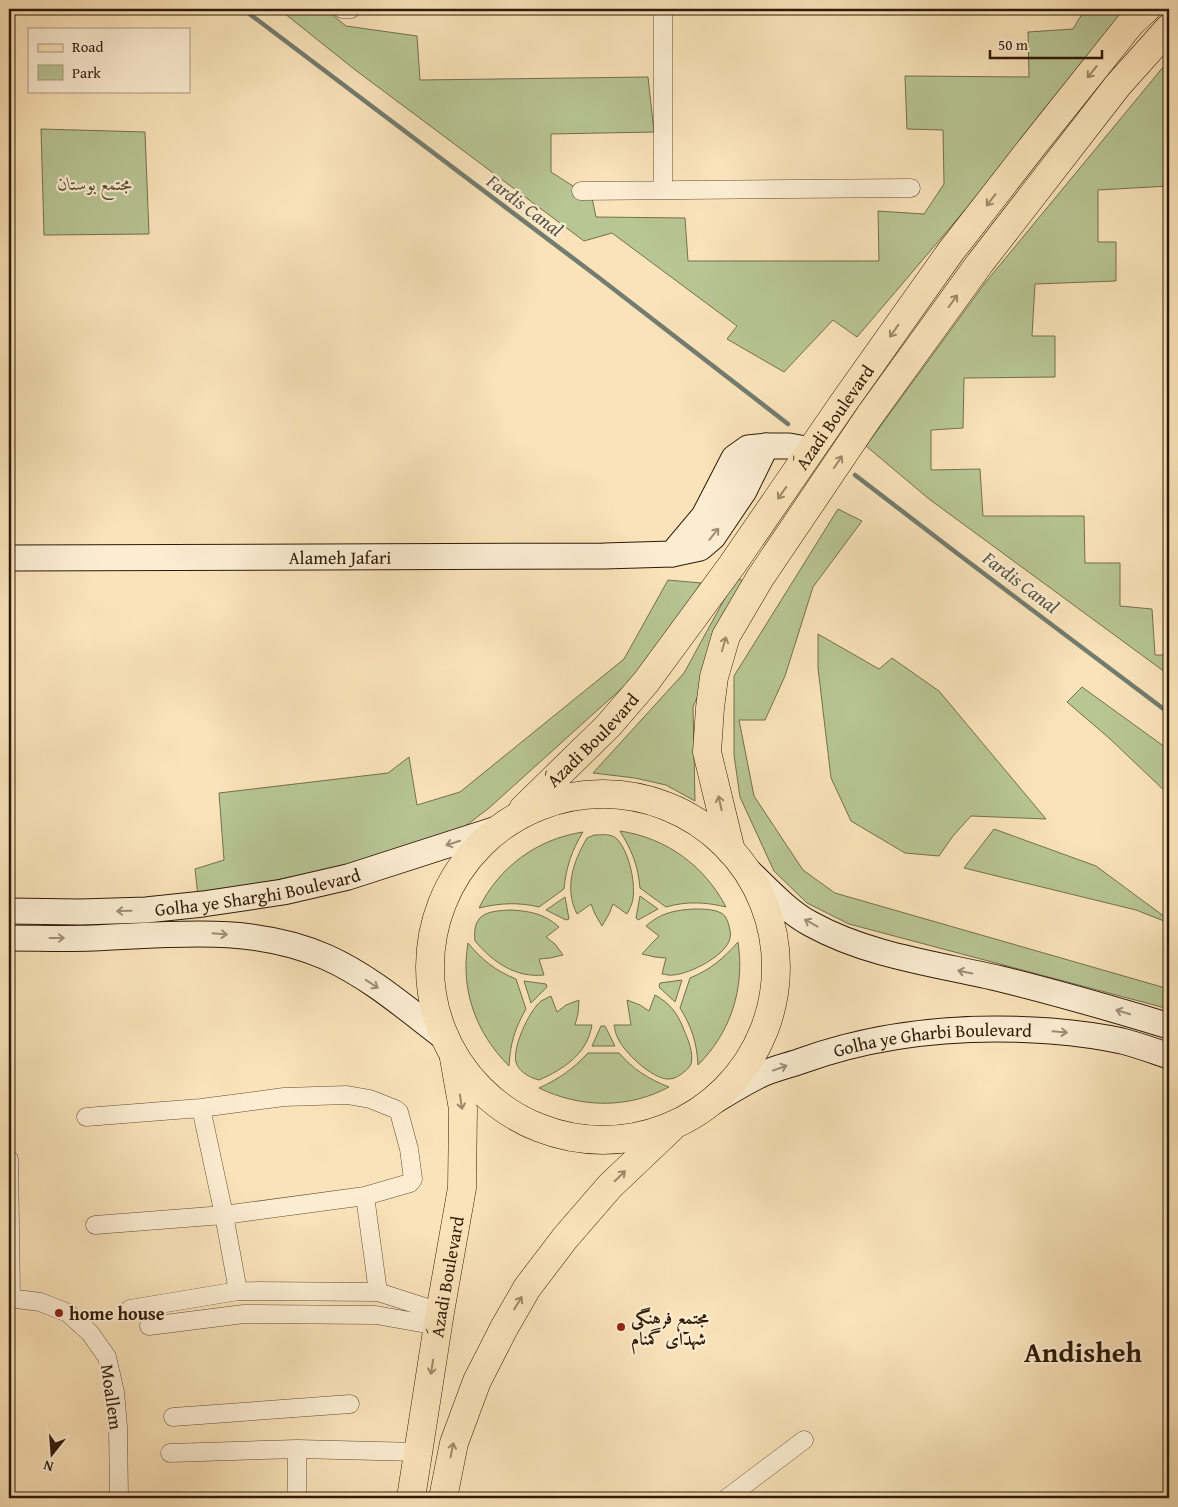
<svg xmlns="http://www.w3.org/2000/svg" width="1178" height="1507" viewBox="0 0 1178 1507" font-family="'Gentium Book Plus',Amiri,serif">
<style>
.green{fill:#b8c594;stroke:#73704e}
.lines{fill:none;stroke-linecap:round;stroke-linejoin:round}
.stream{stroke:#727c70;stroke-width:4.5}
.street-casing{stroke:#614c34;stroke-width:19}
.secondary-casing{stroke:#2e1a08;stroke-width:27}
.primary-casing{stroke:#2e1a08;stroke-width:29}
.street{stroke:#fcedd2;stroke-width:18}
.secondary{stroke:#fcedd2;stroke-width:25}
.primary{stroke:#fae3b9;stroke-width:28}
.oneway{stroke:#9e8969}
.oneway2{stroke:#9f8e77}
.poi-dot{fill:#8f2418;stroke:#fcedd2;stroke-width:2}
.labels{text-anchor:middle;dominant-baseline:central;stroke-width:4.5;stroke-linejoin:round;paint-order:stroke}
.park-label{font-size:18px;font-style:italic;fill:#574d32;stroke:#fcedd2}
.street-label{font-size:18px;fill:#2e1a08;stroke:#fcedd2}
.poi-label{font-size:18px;font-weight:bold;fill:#2e1a08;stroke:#fcedd2;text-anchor:start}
.water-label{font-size:19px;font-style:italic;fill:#565345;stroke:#fcedd2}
.town-label{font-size:28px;font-weight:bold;fill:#2e1a08;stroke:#fcedd2}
</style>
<rect width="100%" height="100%" fill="#fae3b9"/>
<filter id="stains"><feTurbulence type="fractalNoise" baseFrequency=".004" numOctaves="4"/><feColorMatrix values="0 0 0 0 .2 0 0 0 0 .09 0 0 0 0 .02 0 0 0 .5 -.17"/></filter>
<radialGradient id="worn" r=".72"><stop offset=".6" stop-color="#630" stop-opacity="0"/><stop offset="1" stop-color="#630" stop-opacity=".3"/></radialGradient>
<path class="green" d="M279 9H325L346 26 417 36 420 80 648 77 654 132 551 134V172L592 198 596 217 685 218 688 261H879L878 211 924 214 944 184 943 130 907 129 905 76 1029 77 1028 32 1073 29 1085 9H1136L857 337 833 320 784 372 727 339 737 326 612 233 584 241 354 69Z
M1169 60V186L1098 190V242H1116V281L1035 284 1032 336H1055V377L964 378 963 428 931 430V470L980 469 983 516H1084L1085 563H1120V606L1152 609 1155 655H1169V675L929 499 866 446 985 283Z
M41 129 145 132 149 234 44 235Z
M838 509 862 521 813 587 785 676 765 720H739L754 796 803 870 835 893 1169 989V1009L849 924 807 903 774 871 740 797 734 755V676Z
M736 578 747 582 693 707 695 801 666 785 635 778 593 773 684 673Z
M668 580 701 583 642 670 489 808 438 847 198 896 195 869 224 860 219 793 388 773 409 757 417 805 460 792 624 659Z
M818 634 879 669 892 658 939 691 1046 819 971 816 953 836 939 856 905 853 851 821 831 778 818 668Z
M1082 687 1169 750V795L1109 738 1067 702Z
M994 829 1096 866 1169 920V923L1136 910 964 868Z
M620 831C666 838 704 865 726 907 705 902 687 901 666 907L640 888C638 865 632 851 620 831Z
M583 832C572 850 566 867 564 889L539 907C518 902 500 903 479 908 499 867 537 839 583 832Z
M594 835C601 835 611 833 617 839 629 851 637 886 632 903 631 906 629 910 627 914L613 904 609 914 602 926 595 914 591 904 577 914C564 888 573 862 587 838Z
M640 896 658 909 638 920 636 918Z
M565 897 569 919 566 920 546 910Z
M694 909C702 909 714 909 721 913 726 915 728 922 729 926 730 930 731 934 730 938 727 955 690 974 673 975 670 976 665 974 662 974L666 958 655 957 642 954 651 944 659 936 646 926C660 913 675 910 694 909Z
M511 910C530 911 545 914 559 927L546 937 555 944 563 955 550 958 539 959 544 975C515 978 493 962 475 941 472 913 488 911 511 910Z
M738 942C745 988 731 1032 698 1065 697 1044 692 1027 680 1008L690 978C710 970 724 958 738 942Z
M468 943C482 960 496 971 516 979L526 1009C515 1028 510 1044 509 1066 476 1033 460 990 468 943Z
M682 980 675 1002 659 987 660 983Z
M524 981 546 984 547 987 531 1003Z
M655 995C670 1003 678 1014 684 1030 688 1039 694 1054 691 1064 689 1069 684 1072 680 1075 677 1077 673 1079 669 1079 653 1080 622 1051 617 1036 615 1033 615 1028 614 1025H631L627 1000 640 1005 649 1011Z
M551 996 557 1012 566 1005 579 1000 578 1014 575 1025H592C587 1054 564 1069 539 1080 531 1078 521 1073 517 1065 510 1051 529 1011 541 1001 544 999 548 998 551 996Z
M601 1026H605L615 1046H592Z
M588 1053H619C633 1069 648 1079 669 1087 628 1109 580 1108 539 1088 559 1079 573 1069 588 1053Z"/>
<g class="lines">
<path class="stream" d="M243 9 598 277 788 424
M855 475 958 554 1169 713"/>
<defs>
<path id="street" d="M342 9H351
M663 9V190
M581 191 911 188
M201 1108 224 1215 238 1291
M86 1117 201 1108 284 1097 347 1095 370 1099 395 1109 399 1112 409 1149 413 1179 410 1183 365 1196
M9 1159 11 1298
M95 1225 224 1215 365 1196 378 1292 440 1312
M9 1298 40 1302 68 1313 90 1333 107 1357 115 1392 118 1426 119 1498
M130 1309 238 1291 378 1292
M149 1326 244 1314 376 1315 438 1326
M173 1417 350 1404
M170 1453 297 1449 418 1452
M297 1498V1449
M727 1498 804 1440"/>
<g id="secondary">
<path d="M672 554 704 516 734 458 748 448 766 446H789L811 450"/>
<path id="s1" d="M9 558 604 556 672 554 700 548 713 537 744 491 766 446"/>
<path d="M742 865C764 885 785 910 811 924 869 956 937 964 1001 979 1058 993 1113 1009 1169 1026"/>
<path id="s2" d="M9 911 80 912 146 910 203 904 283 892 348 877 500 828"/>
<path d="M9 938C37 938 65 939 93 938 170 935 252 924 326 957 369 976 407 1009 445 1038"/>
<path id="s3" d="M706 1106C723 1096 740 1085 758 1076 771 1069 787 1066 801 1061 881 1032 967 1025 1051 1031 1075 1033 1099 1036 1122 1041 1138 1045 1154 1051 1169 1056"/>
</g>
<g id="primary">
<circle cx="603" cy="967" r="173"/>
<path id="s4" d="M523 809 608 726 646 682 732 565 844 402 951 251 1032 147 1130 24 1146 9"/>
<path d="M731 851 707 752 710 708 714 677 726 636 760 578 870 415 980 263 1118 85 1169 28"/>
<path id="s5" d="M411 1498 440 1312 462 1188 463 1109 454 1058"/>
<path d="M443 1498 454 1443 477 1381 504 1328 527 1288 565 1238 610 1186 671 1128"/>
</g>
</defs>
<use href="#street" class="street-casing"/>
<use href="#secondary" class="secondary-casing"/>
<use href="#primary" class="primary-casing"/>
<use href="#street" class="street"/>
<use href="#secondary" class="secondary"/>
<use href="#primary" class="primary"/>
</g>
<defs><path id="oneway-shaft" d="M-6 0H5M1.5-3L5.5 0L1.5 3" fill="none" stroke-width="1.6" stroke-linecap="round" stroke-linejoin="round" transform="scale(1.25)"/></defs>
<g class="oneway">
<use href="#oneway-shaft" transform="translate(1092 72) rotate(129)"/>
<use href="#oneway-shaft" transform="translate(991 200) rotate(128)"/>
<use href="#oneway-shaft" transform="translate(953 301) rotate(-54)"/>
<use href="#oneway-shaft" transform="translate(894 331) rotate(125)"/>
<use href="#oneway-shaft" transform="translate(838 462) rotate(-56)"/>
<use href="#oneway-shaft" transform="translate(782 493) rotate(125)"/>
<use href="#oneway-shaft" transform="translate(724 644) rotate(-74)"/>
<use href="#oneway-shaft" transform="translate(720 803) rotate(-103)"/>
<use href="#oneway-shaft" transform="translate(461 1102) rotate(81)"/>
<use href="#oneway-shaft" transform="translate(620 1176) rotate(-44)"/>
<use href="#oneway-shaft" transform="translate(518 1303) rotate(-59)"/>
<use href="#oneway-shaft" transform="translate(432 1367) rotate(99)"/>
<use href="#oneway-shaft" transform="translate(452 1450) rotate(-79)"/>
</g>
<g class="oneway2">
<use href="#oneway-shaft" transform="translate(714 534) rotate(-51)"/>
<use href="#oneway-shaft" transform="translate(453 843) rotate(162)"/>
<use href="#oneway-shaft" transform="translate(124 911) rotate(179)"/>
<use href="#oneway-shaft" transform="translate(811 923) rotate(-151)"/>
<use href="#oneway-shaft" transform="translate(220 934) rotate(5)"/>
<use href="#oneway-shaft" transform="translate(57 938)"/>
<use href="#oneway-shaft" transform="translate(965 972) rotate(-168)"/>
<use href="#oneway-shaft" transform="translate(372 984) rotate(33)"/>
<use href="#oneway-shaft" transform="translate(1123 1012) rotate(-163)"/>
<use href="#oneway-shaft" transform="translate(1060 1032) rotate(5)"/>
<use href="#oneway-shaft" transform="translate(780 1068) rotate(-19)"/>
</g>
<g class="poi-dot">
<circle cx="59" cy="1313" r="5"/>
<circle cx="621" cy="1327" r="5"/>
</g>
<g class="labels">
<g class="park-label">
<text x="95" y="183">مجتمع بوستان</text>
</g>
<g class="street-label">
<text stroke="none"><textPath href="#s4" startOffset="502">َAzadi Boulevard</textPath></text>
<text stroke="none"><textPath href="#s1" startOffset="331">Alameh Jafari</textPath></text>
<text stroke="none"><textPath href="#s4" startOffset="98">َAzadi Boulevard</textPath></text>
<text stroke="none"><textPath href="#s2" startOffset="250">Golha ye Sharghi Boulevard</textPath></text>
<text stroke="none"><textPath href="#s3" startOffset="240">Golha ye Gharbi Boulevard</textPath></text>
<text stroke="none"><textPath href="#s5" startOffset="224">َAzadi Boulevard</textPath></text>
<text transform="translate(112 1397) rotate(82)">Moallem</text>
</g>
<g class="poi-label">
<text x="69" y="1313">home house</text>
<text x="631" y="1317">مجتمع فرهنگی<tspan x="631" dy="21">شهدای گمنام</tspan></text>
</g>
<g class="water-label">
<text transform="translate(525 205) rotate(37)">Fardis Canal</text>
<text transform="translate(1021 582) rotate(37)">Fardis Canal</text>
</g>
<g class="town-label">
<text x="1083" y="1351">Andisheh</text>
</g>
</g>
<rect width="1178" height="1507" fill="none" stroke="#fae3b9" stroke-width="30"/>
<rect x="10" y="10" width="1158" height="1487" fill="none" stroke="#2e1a08" stroke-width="2.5"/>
<rect x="15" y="15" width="1148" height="1477" fill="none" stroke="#2e1a08"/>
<rect x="28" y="28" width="162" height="65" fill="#fcedd2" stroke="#aa9981"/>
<rect x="38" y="44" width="25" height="8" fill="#fae3b9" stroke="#aa9981"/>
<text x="72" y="52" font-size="15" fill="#2e1a08">Road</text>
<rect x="38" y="65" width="25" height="15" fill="#b8c594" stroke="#aa9981"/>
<text x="72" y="78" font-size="15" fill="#2e1a08">Park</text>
<g transform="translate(52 1454) rotate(197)" stroke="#fcedd2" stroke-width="4" paint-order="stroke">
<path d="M0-4L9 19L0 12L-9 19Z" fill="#2e1a08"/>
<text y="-8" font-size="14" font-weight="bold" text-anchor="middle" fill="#2e1a08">N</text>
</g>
<path d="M990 50v8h112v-8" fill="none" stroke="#2e1a08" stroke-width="2.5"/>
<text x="998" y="50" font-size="15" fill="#2e1a08" stroke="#fcedd2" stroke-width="4" paint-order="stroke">50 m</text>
<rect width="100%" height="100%" filter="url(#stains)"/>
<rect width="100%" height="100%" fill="url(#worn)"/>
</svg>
